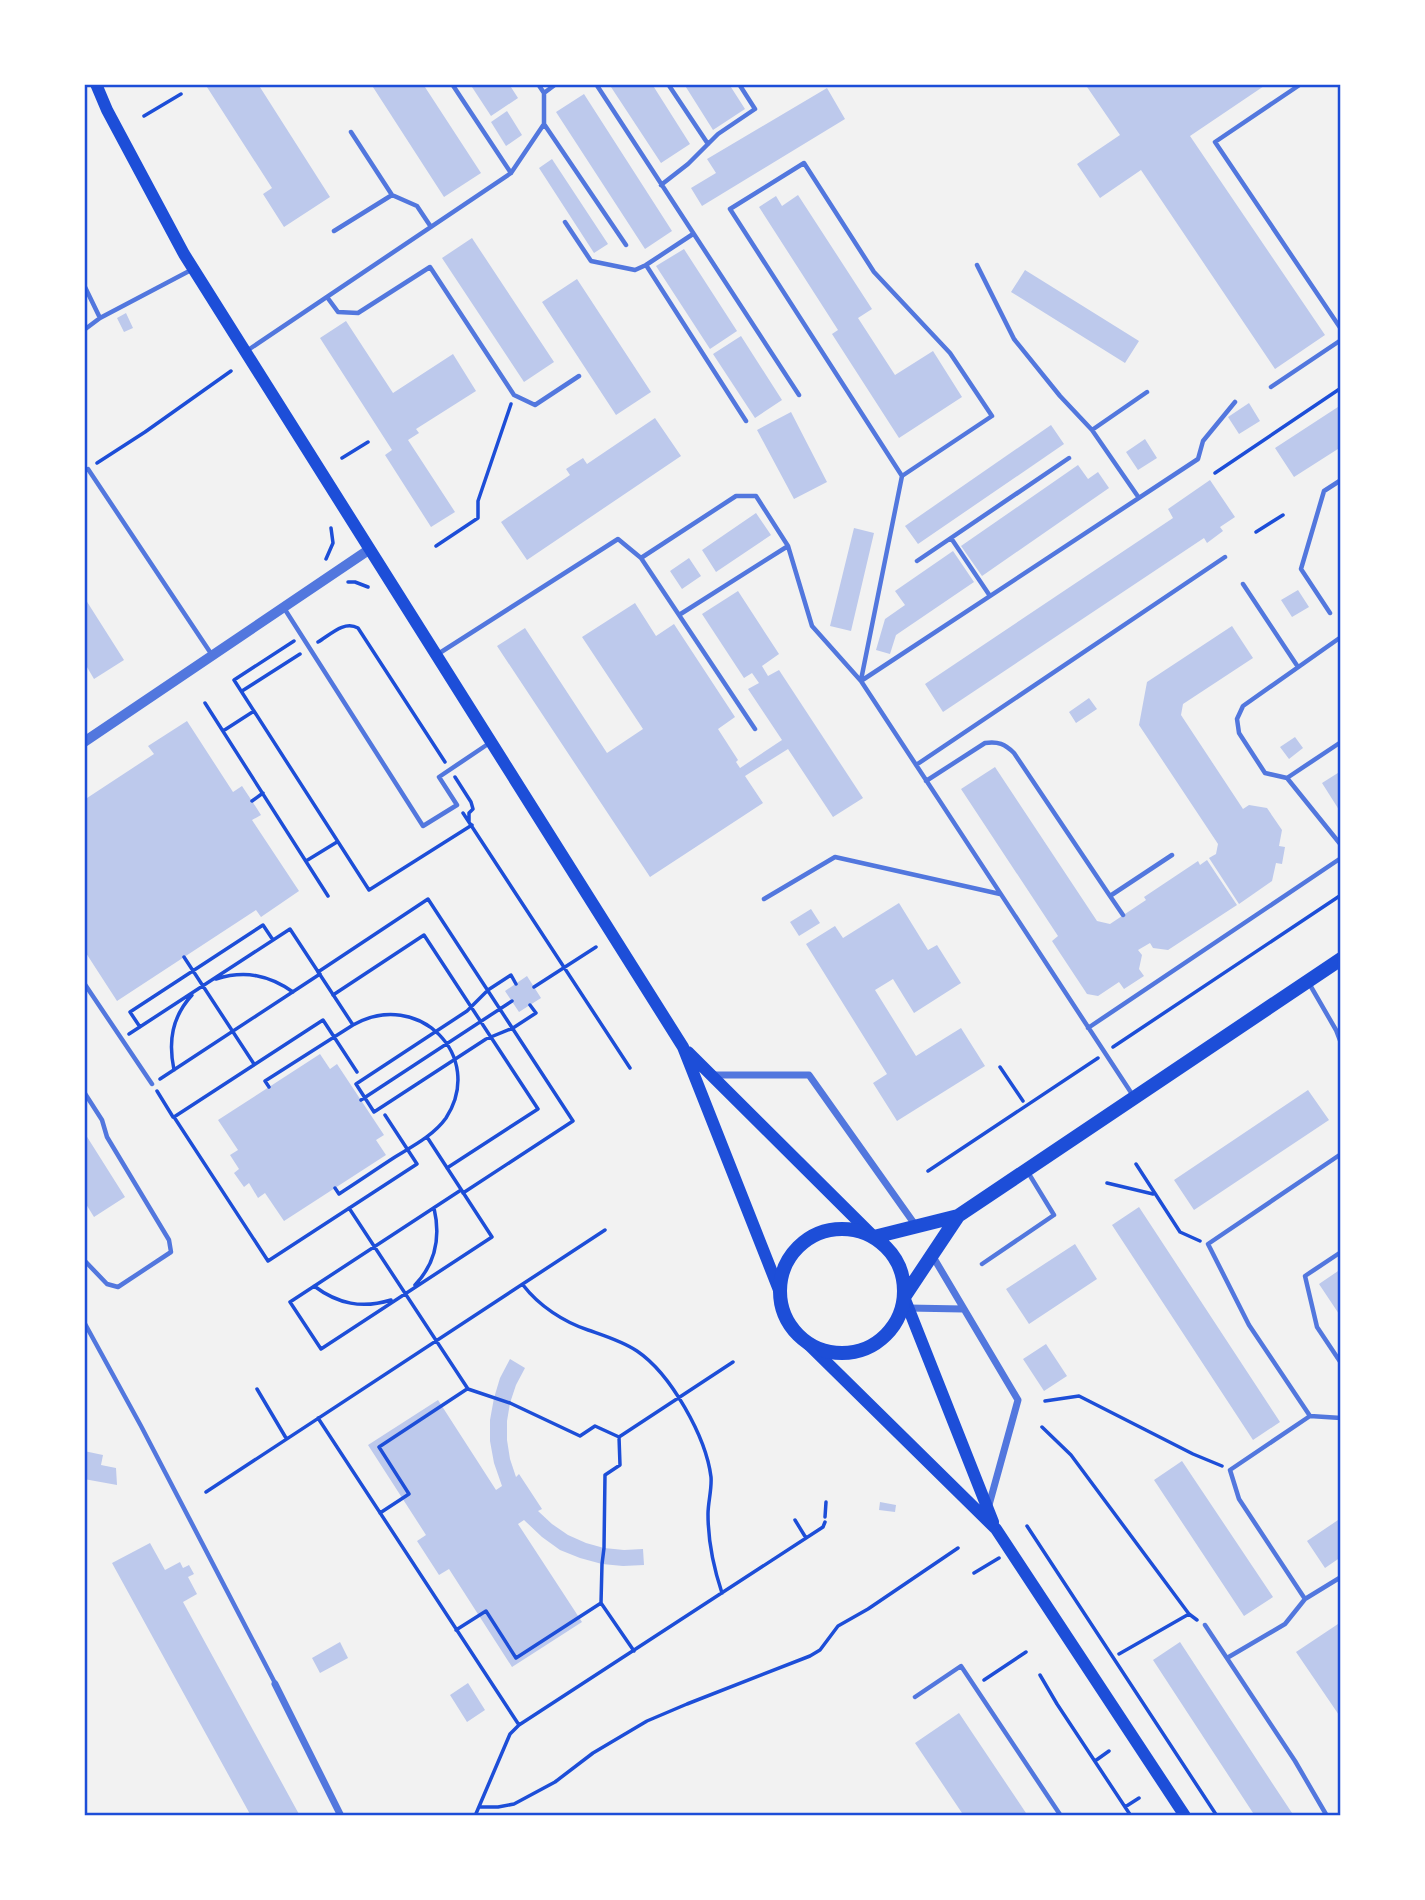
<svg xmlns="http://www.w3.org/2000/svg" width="1425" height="1900" viewBox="0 0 1425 1900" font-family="Rubik,sans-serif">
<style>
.building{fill:#bdc9ec}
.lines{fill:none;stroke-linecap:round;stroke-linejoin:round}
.path{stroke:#1d4ed8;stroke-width:3.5}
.service{stroke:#5277de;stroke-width:4.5}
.minor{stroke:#5277de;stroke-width:7}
.tertiary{stroke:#5277de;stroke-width:10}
.secondary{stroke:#1d4ed8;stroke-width:12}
.primary{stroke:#1d4ed8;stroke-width:14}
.neatline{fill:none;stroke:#1d4ed8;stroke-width:2.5}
</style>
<rect width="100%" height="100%" fill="#f2f2f2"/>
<path class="building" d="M205 84H258L330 197 284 227 263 194 272 188Z
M371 84H423L481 173 444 197Z
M470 84H509L518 98 491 116Z
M609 84H652L690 144 661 163Z
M684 84H729L745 109 713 130Z
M1085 84H1267L1190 136 1325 335 1275 369 1141 170 1100 198 1077 164 1120 135Z
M827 88 845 119 702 206 691 188 716 173 707 159Z
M584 94 672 231 645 249 556 112Z
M507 111 522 135 506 146 491 122Z
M552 159 608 244 594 253 539 168Z
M798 195 872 309 858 318 895 375 933 351 962 397 899 438 832 334 838 330 759 207 776 196 782 206Z
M472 238 554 362 524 382 442 258Z
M684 249 737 331 710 349 656 266Z
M1025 270 1139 341 1125 363 1011 292Z
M577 279 651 392 616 415 542 302Z
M126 313 133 328 124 332 117 318Z
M346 321 393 393 453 354 476 391 416 429 419 433 408 440 455 512 431 527 385 455 392 450 320 338Z
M741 336 782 400 755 418 713 354Z
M1249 403 1260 421 1239 434 1228 417Z
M1341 405V447L1294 477 1275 448Z
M791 412 827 482 794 499 757 430Z
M655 418 681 456 527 560 501 522 570 475 566 469 583 458 587 464Z
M1051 425 1064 444 918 544 905 526Z
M1145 439 1157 458 1138 470 1126 452Z
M1078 465 1088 479 1098 472 1109 488 982 576 961 546Z
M1210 480 1235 517 1220 527 1223 531 1207 543 1204 538 943 712 925 684 1173 518 1168 509Z
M756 513 771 535 716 572 702 550Z
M854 528 874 533 851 631 830 626Z
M953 551 974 582 896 635 890 654 876 650 885 619 905 605 895 591Z
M689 558 701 576 682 589 670 571Z
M1298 590 1309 607 1292 617 1281 600Z
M738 591 779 654 762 666 768 676 779 670 863 798 833 817 788 749 745 776 763 803 650 877 497 646 525 628 607 753 643 729 582 637 635 603 656 636 674 624 735 717 718 729 738 760 736 762 740 768 782 740 748 689 759 683 752 673 744 678 702 614Z
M84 597 124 660 94 679 84 662Z
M1232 626 1253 658 1183 704 1181 715 1243 809 1249 805 1267 808 1282 830 1279 846 1285 847 1282 864 1276 863 1272 881 1239 904 1209 858 1216 854 1218 844 1139 725 1147 682Z
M1089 698 1097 709 1076 723 1069 712Z
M187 721 233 792 242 786 252 801 261 815 252 820 299 891 261 917 256 910 117 1001 84 950V800L154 754 148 746Z
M1295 737 1303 748 1289 759 1280 747Z
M995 767 1097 921 1110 924 1146 900 1144 897 1198 861 1200 865 1207 860 1237 905 1168 950 1153 948 1150 943 1138 950 1142 955 1139 969 1144 976 1124 989 1119 982 1098 996 1087 994 1052 941 1058 936 961 789Z
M1341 771V813L1322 783Z
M899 903 928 950 937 945 961 983 914 1013 893 979 875 990 916 1056 961 1028 985 1066 897 1121 873 1083 887 1074 806 944 835 926 843 938Z
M811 909 820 923 799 936 790 922Z
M527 976 541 998 519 1012 505 991Z
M320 1054 330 1069 337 1064 384 1135 376 1140 386 1155 284 1221 265 1193 258 1198 249 1183 244 1187 234 1173 239 1169 230 1155 238 1150 218 1120Z
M1308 1090 1329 1120 1194 1210 1174 1180Z
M84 1132 125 1197 94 1217 84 1201Z
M1139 1207 1280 1422 1253 1440 1112 1225Z
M1075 1244 1097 1279 1029 1324 1006 1289Z
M1341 1269V1317L1319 1284Z
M1046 1344 1067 1376 1044 1391 1023 1359Z
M510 1359 525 1368 516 1385 510 1403 507 1421V1440L510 1459 516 1477 519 1474 542 1509 538 1511 552 1524 568 1535 586 1543 604 1548 624 1550 643 1549 644 1565 623 1566 602 1564 580 1558 560 1550 542 1537 524 1520 518 1524 582 1622 512 1667 449 1569 439 1575 417 1541 426 1535 368 1445 438 1400 496 1490 502 1486 494 1463 490 1441V1420L494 1398 500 1378Z
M84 1451 103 1455 101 1465 116 1468 117 1485 84 1479Z
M1182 1461 1273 1597 1244 1616 1154 1480Z
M880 1502 896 1505 895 1512 879 1510Z
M1341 1518V1557L1325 1568 1307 1541Z
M150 1543 165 1570 180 1562 183 1568 189 1565 194 1574 188 1577 197 1594 183 1602 300 1816H251L112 1563Z
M1341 1622V1718L1296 1652Z
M340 1642 348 1658 320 1673 312 1658Z
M1180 1642 1261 1766 1294 1816H1255L1153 1660Z
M468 1683 485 1710 467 1722 450 1695Z
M959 1713 1028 1816H964L915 1743Z"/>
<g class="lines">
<path class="path" d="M144 116 181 94
M342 458 368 442
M97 463 145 432 231 371
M1215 473 1341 388
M1256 532 1283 515
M436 546 478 518V501L511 404
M326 559 333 543 331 528
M348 582H355L368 587
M294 641 234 680 369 890 472 825
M318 642C330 635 344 620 358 628L445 762
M242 691 300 654
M205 703 328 896
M223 731 254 711
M455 777 471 802 473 809 469 813V821
M252 801 263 793
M463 813 630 1068
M306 861 337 842
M184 957 254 1064
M318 972 428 899 573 1121 463 1193
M216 979C245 970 269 975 293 992
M516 984 511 975 488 990 467 1011 356 1084 374 1112 486 1039 513 1028 536 1013 530 1005
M534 987 596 947
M333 995 424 935 538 1109 447 1168
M140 1027 130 1012 263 925 273 940
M129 1034 290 929 353 1025
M1113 1047 1341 895
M1000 1067 1023 1101
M174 1070C168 1041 172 1017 192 995
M357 1072 323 1020 174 1117 268 1261 417 1164 385 1115
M160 1079 320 974
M269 1087 265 1081 353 1025C418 988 486 1056 446 1118 434 1135 413 1146 395 1157 378 1168 362 1179 345 1190L339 1194 335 1188
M157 1091 173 1117
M361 1100 512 1001
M427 1137 492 1237 321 1349 290 1302 461 1190
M1136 1164 1180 1232 1200 1241
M928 1171 1098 1058
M1107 1183 1153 1194
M349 1208 468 1389 510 1403 580 1436 595 1426 619 1437
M415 1285C436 1263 441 1238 434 1208
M523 1285C539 1306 564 1322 588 1330 605 1336 622 1341 637 1351 671 1374 706 1437 711 1477 712 1489 708 1502 708 1514 708 1542 713 1566 722 1593
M314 1286C338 1304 362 1309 391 1300
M257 1389 286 1438
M1045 1401 1079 1396 1193 1454 1222 1466
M318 1418 519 1725
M1042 1427 1071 1455 1189 1614 1197 1620
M619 1437 620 1465 605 1475 604 1548 602 1564 601 1603 634 1651
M619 1437 733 1362
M206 1492 605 1230
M380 1513 409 1494 379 1447 467 1389
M825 1517 826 1502
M795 1520 806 1538
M1027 1526 1217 1816
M974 1573 999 1558
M456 1630 486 1611 516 1658 601 1603
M1119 1654 1189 1614
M1040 1675 1057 1704 1131 1816
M984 1680 1026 1652
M1095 1761 1109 1751
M479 1807H498L514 1804 555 1782 593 1753 647 1721 687 1704 810 1656 820 1650 838 1626 868 1609 958 1548
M1125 1807 1139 1798
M475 1816 510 1734 519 1725 823 1527 825 1522"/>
<path class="service" d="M452 84 511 173
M596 84 799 395
M668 84 708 144
M1301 84 1215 142 1341 329
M544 93 556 84
M544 124 626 245
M351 132 392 195 417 206 431 227
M661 185 688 164 718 134 755 109 739 84
M565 222 591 261 635 270 646 265
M334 231 392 195
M693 234 646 265 746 421
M977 265 1014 339 1060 396 1092 430 1139 498
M84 285 100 318
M327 297 338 312 358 313 430 267 514 395 535 405 579 376
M84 330 100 318 193 269
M248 350 511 173 544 124V93L538 84
M1271 387 1341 340
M1092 430 1147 392
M84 471 88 469 212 655
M951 538 990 596
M641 558 755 729
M917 561 1069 458
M1243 584 1298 667
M284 608 423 826 457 805 439 777 491 742
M1330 613 1301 569 1324 491 1341 480
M679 615 788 546
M1341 637 1243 706 1237 719 1239 733 1265 773 1287 778 1341 845
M438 654 618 539 641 558 736 496H756L788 546 812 626 861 681 1132 1094
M861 680 902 476 730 209 804 163 874 272 950 353 992 416 902 476
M861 681 1198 459 1203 441 1235 402
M916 765 1225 557
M1287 778 1341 742
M926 781 985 743C998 741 1005 744 1014 753L1110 896 1172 855
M1110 896 1123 915
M764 899 835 857 1000 894
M84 983 152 1084
M1310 985 1336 1030 1341 1043
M1088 1028 1341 858
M84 1092 102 1120 107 1137 169 1240 171 1252 118 1287 107 1284 84 1260
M1341 1252 1305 1276 1317 1327 1341 1363
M982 1264 1054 1215 1029 1174
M84 1322 141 1426 275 1683
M1310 1416 1249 1325 1208 1244 1341 1154
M1305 1599 1239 1499 1230 1470 1310 1416 1341 1418
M1205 1625 1295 1761 1327 1816
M1227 1658 1285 1624 1305 1599 1341 1577
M915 1697 961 1666 1061 1816"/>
<path class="minor" d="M712 1075H809L916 1226
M932 1255 1018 1400 989 1505
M908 1308 963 1309
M275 1684 341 1816"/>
<path class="tertiary" d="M84 742 370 549"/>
<path class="secondary" d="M96 84 107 110 184 254 683 1047 779 1290
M688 1052 874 1237
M904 1297 993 1522
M805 1341 996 1529 1185 1816"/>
<path class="primary" d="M780 1291a62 62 0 1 1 124 0a62 62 0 1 1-124 0Z
M874 1237 958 1216 1341 959
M904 1297 958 1216"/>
</g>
<rect width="1425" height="1900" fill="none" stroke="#ffffff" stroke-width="172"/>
<rect x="86" y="86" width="1253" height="1728" class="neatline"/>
</svg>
